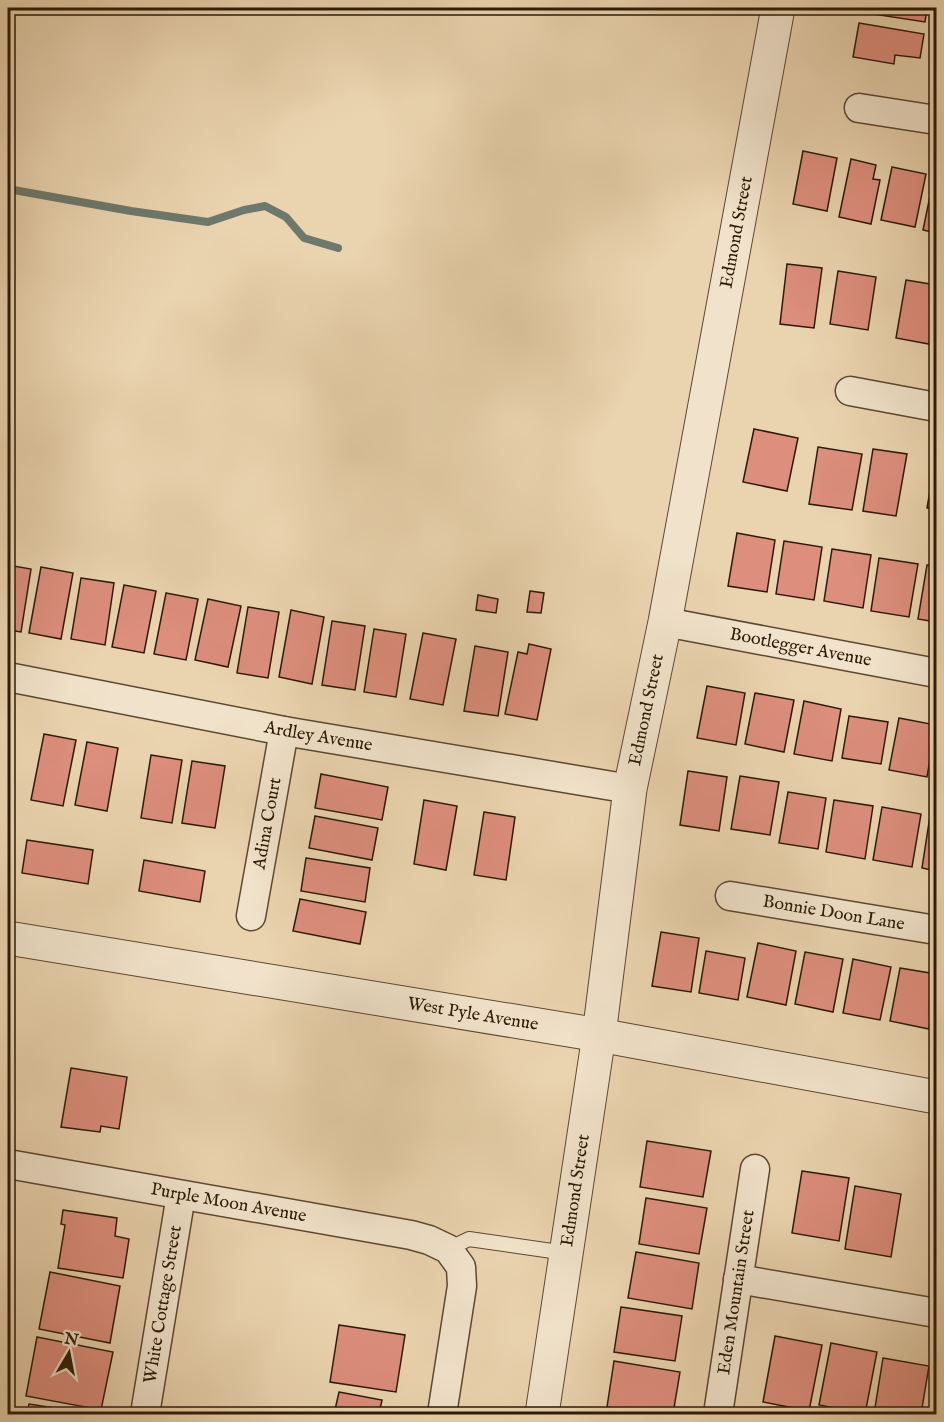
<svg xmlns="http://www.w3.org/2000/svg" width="944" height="1422" viewBox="0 0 944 1422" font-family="'IM FELL English',serif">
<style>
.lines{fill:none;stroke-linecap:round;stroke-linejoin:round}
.stream{stroke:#6d796c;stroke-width:8}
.building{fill:#dd8e7d;stroke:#2c1a07;stroke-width:1.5}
.service-casing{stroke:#5c4831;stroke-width:16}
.minor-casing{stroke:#5c4831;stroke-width:31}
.tertiary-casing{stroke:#5c4831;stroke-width:35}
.service{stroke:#f1e3cb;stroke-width:14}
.minor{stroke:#f1e3cb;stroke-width:28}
.tertiary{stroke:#f1e3cb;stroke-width:33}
.labels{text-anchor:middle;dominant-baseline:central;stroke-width:4.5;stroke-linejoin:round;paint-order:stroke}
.street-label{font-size:18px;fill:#2c1a07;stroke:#f1e3cb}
</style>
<rect width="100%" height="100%" fill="#ead4af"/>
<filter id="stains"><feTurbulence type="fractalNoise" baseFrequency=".00333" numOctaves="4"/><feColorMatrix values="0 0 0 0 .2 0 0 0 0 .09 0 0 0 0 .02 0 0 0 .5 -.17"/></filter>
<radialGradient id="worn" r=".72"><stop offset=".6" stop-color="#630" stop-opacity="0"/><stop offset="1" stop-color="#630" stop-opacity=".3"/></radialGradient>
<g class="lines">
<path class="stream" d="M8 189 131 211 208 222 244 210 265 206 286 217 304 238 338 248"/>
</g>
<path class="building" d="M867 8H927L925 22 866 13Z
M859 23 924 34 920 58 895 55 894 64 853 57Z
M803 151 837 158 827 211 793 204Z
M851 159 876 165 873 179 880 180 871 224 839 217Z
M892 167 926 174 915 227 881 220Z
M935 172 936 173V233L923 230Z
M787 264 822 268 814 328 780 324Z
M838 271 876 277 868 330 830 324Z
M906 280 936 285V296L929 344 896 338Z
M754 429 798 438 787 491 743 482Z
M818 447 862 454 852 510 809 504Z
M873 449 907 454 896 516 863 511Z
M936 457V510L927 508Z
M737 533 775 540 767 592 728 586Z
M784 541 822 547 814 600 776 594Z
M832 549 871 555 863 608 824 601Z
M879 558 918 564 909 617 871 611Z
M8 565 31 569 21 632 8 630Z
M927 565 936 566V622L918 619Z
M41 567 73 573 61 639 29 633Z
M81 578 114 583 105 645 71 639Z
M124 585 156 591 144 653 112 647Z
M530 591 544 593 541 613 527 612Z
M166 593 198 599 186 660 154 654Z
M478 595 498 599 496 613 476 610Z
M208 599 241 606 228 667 195 660Z
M248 607 279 612 268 678 237 673Z
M291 610 324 617 312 684 279 677Z
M332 621 365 626 355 690 322 685Z
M374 629 406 634 396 697 364 692Z
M423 633 456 639 443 705 410 699Z
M529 644 551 649 537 720 505 714 518 652 527 654Z
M475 646 508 652 498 716 464 711Z
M707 686 745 693 736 745 697 738Z
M755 693 794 700 784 752 745 744Z
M804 701 841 709 832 761 794 754Z
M849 716 888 722 881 764 842 758Z
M899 718 936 725 927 777 889 770Z
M44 734 76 740 63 806 31 800Z
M87 742 118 748 107 811 75 805Z
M151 755 182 760 172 823 141 818Z
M192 761 225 766 215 828 182 823Z
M688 771 727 777 719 831 680 825Z
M321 774 388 787 382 820 315 808Z
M740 776 779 782 770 835 731 829Z
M788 792 826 798 818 849 779 843Z
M424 800 457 806 446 870 414 864Z
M834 800 873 806 865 859 826 852Z
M882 807 921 814 912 867 873 860Z
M484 812 515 817 506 880 474 875Z
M315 816 378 828 372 860 309 848Z
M930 816 936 817V871L922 868Z
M27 840 93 850 88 884 22 873Z
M306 858 370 868 365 902 301 891Z
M144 860 205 871 200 902 139 891Z
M300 899 366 912 360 944 293 931Z
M661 932 699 938 691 992 652 986Z
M758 943 796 951 786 1005 747 997Z
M706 951 745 958 738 1000 699 993Z
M805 952 843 959 833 1012 795 1004Z
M853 959 891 967 880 1020 843 1013Z
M900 968 936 974V988L929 1029 890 1021Z
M71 1068 127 1077 119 1129 101 1126 100 1132 61 1127Z
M647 1141 711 1151 703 1197 640 1187Z
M802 1171 849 1178 839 1241 792 1233Z
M855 1186 901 1194 891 1257 845 1249Z
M646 1198 707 1208 699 1254 639 1244Z
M63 1210 117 1218 115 1236 129 1239 123 1278 58 1268 65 1225 61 1224Z
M636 1252 699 1263 692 1309 628 1298Z
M50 1272 120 1286 110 1343 39 1329Z
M621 1307 682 1316 675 1361 614 1352Z
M339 1325 405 1335 396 1392 330 1382Z
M775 1336 822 1345 809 1411 763 1402Z
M37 1337 113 1352 101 1410 26 1396Z
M831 1343 877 1352 865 1414 819 1405Z
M883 1358 929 1366 921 1414H874Z
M614 1361 680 1372 673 1414H652L607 1407Z
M936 1381V1414H930Z
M339 1392 382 1400 379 1414H334Z
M29 1404 93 1414H27Z"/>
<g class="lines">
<defs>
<path id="service" d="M448 1249 469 1239 566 1253"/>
<g id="minor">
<path d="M859 108 936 120"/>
<path d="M850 391 936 407"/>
<path id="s1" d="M665 622 936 673"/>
<path id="s2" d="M8 677 284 731 630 789"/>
<path id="s3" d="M730 896 936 930"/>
<path id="s4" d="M251 916 284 731"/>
<path id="s5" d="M8 1164 411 1235 429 1240 448 1249 461 1267 462 1286 442 1414"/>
<path d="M738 1279 936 1313"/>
<path id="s6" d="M145 1414 181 1195"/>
<path id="s7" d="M718 1414 755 1169"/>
</g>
<g id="tertiary">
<path id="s8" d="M8 938 599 1035 936 1097"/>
<path id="s9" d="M542 1414 599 1035 630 789 665 622 778 8"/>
</g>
</defs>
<use href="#service" class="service-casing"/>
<use href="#minor" class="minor-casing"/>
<use href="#tertiary" class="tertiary-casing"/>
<use href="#service" class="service"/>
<use href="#minor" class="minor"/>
<use href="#tertiary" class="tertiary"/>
</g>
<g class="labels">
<g class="street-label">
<text stroke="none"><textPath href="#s9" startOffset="1198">Edmond Street</textPath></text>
<text stroke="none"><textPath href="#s1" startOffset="138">Bootlegger Avenue</textPath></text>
<text stroke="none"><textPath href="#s9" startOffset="712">Edmond Street</textPath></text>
<text stroke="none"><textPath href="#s2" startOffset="316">Ardley Avenue</textPath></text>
<text stroke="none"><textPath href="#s4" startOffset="94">Adina Court</textPath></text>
<text stroke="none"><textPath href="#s3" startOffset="105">Bonnie Doon Lane</textPath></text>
<text stroke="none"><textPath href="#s8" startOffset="471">West Pyle Avenue</textPath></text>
<text stroke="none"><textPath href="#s9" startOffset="226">Edmond Street</textPath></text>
<text stroke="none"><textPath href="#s5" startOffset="224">Purple Moon Avenue</textPath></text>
<text stroke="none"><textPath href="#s7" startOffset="123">Eden Mountain Street</textPath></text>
<text stroke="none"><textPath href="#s6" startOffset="111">White Cottage Street</textPath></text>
</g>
</g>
<rect width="944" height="1422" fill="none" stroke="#ead4af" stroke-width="30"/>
<rect x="9" y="9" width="926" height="1404" fill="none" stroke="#2c1a07" stroke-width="3"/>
<rect x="15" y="15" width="914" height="1392" fill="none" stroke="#2c1a07" stroke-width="1.5"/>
<g transform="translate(69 1353) rotate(10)" stroke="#f1e3cb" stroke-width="4.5" paint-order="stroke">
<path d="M0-4.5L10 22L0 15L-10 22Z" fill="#2c1a07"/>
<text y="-9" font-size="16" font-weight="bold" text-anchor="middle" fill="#2c1a07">N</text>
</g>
<rect width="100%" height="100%" filter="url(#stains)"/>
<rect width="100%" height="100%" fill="url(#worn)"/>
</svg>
